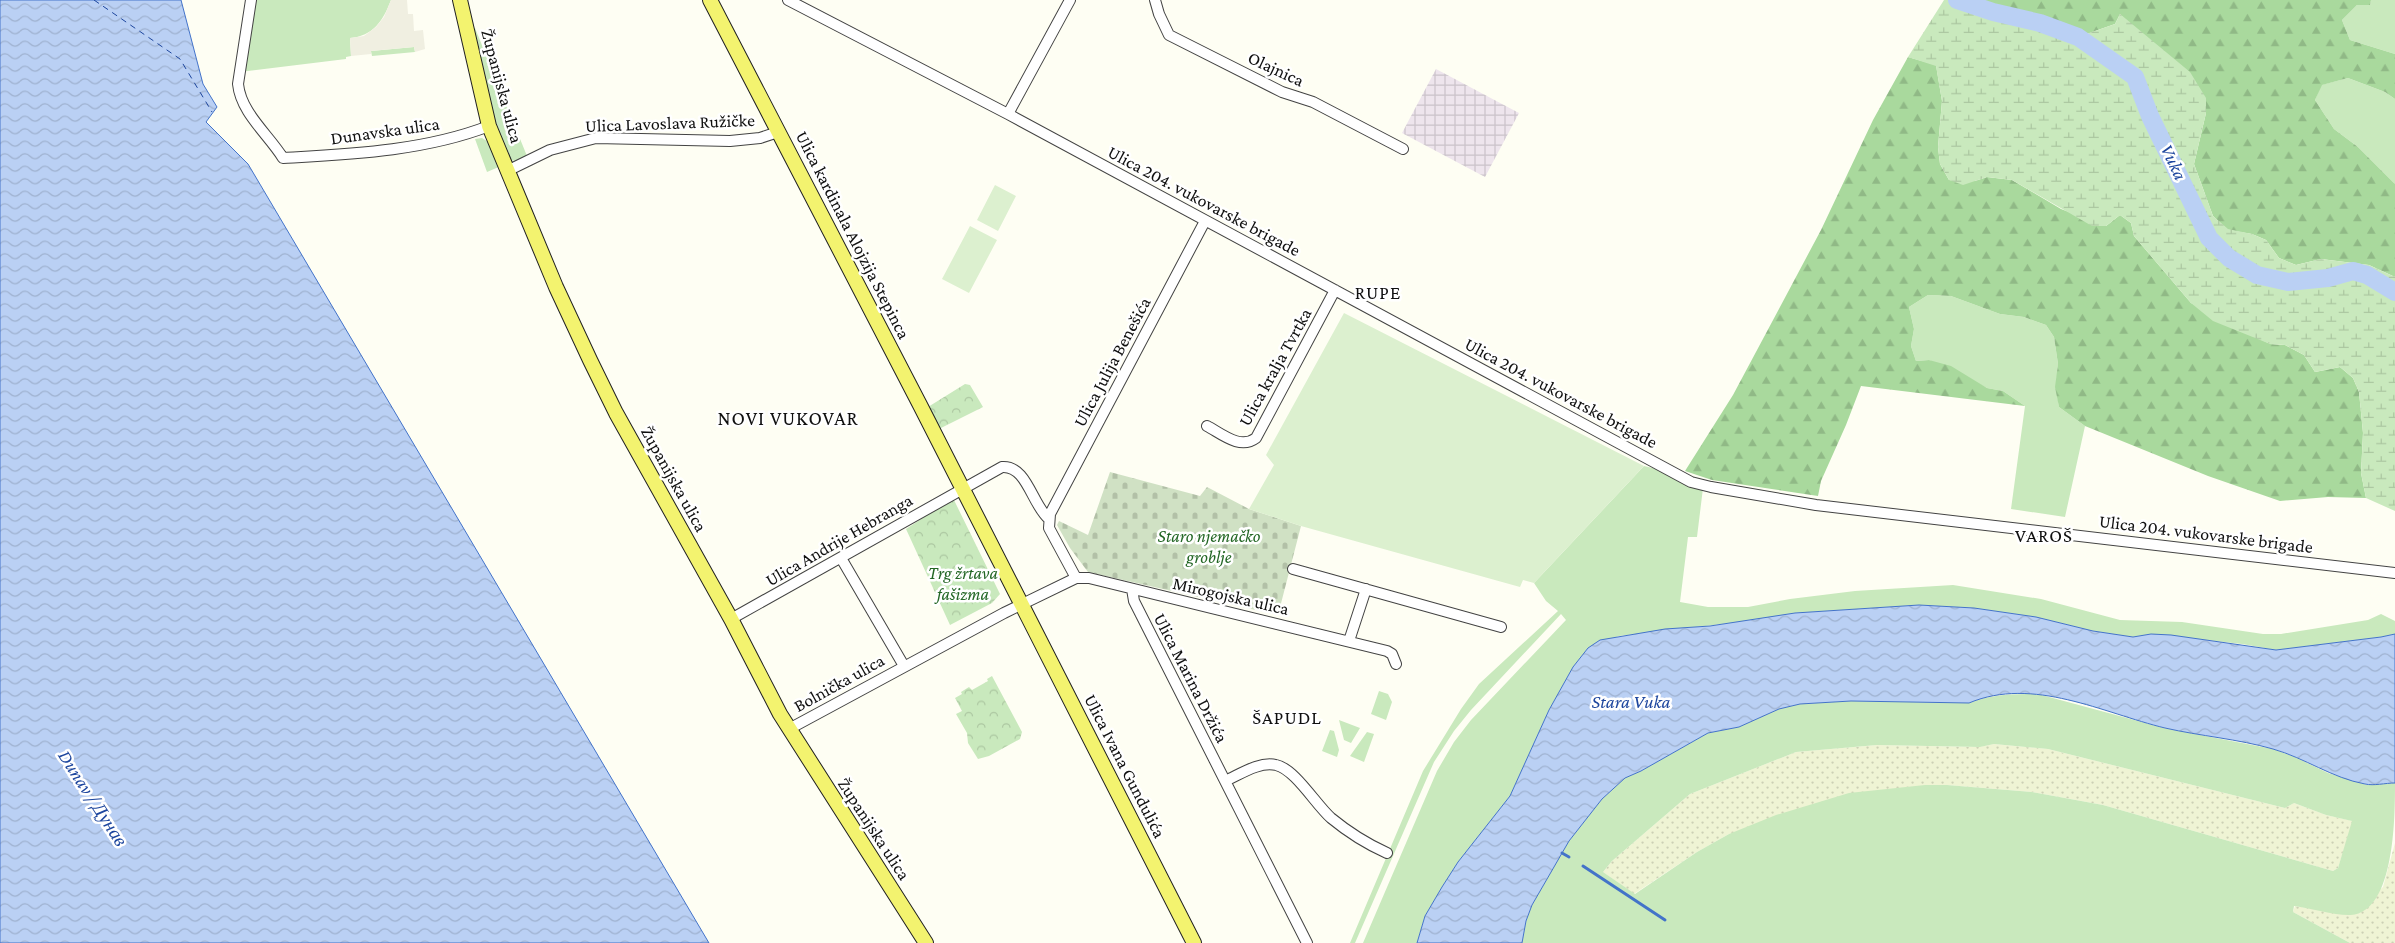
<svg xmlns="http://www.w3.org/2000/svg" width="2395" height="943" viewBox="0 0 2395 943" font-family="'Crimson Pro',serif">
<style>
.industrial{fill:url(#industrial-grid)}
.farmland{fill:url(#farmland-dots)}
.grass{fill:#c9e9bd;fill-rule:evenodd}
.forest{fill:url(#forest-firs)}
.wetland{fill:url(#wetland-marsh)}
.cemetery{fill:url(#cemetery-stones)}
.park{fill:url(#park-crowns)}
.pitch{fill:#dcf0cf}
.plaza{fill:#f0efe1}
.water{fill:url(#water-waves);stroke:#4373c9}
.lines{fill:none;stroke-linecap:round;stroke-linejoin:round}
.stream{stroke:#4373c9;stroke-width:3}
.river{stroke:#bad0f4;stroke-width:18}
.ferry{stroke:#1d469e;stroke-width:1;stroke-dasharray:6 5;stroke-linecap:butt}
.minor-casing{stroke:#434343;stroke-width:12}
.major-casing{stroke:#212121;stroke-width:16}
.minor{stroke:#fff;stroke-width:10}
.major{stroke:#f3f36f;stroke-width:14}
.labels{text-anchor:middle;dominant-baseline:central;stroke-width:5;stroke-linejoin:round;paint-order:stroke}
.street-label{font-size:18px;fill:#101010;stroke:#fff}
.park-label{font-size:18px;font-style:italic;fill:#226624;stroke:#fff}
.water-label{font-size:19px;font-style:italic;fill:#1d469e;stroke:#fff}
.neighbourhood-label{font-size:19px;letter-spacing:1px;fill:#101010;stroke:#fff}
.quarter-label{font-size:20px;letter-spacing:1px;fill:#101010;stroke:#fff}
</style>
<defs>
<pattern id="industrial-grid" width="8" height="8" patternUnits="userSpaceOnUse" patternTransform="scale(1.25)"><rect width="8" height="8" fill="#eee5ed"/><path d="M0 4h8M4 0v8" fill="none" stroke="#cbc3ca"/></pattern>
<pattern id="farmland-dots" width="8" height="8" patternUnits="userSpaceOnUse" patternTransform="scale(1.25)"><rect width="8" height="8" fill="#eff4d4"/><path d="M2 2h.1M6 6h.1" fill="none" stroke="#ccd0b5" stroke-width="1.8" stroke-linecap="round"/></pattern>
<pattern id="forest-firs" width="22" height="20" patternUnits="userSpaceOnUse" patternTransform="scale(1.25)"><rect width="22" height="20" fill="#a9d99d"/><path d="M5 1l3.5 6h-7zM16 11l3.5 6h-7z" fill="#90b986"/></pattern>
<pattern id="wetland-marsh" width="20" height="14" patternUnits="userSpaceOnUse" patternTransform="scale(1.25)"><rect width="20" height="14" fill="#c9e9bd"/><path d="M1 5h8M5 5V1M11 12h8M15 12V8" fill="none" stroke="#acc7a1"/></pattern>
<pattern id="cemetery-stones" width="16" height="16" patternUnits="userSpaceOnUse" patternTransform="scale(1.25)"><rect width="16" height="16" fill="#d0e1c4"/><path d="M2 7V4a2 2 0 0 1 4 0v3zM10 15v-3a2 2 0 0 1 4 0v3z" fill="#b2c0a7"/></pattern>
<pattern id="park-crowns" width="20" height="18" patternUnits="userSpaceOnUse" patternTransform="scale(1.25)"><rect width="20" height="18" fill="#c9e9bd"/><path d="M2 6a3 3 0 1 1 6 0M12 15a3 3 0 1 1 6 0" fill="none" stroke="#acc7a1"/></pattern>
<pattern id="water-waves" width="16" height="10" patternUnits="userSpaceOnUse" patternTransform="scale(1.25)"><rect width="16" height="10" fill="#bad0f4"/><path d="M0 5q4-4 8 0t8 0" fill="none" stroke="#9fb2d0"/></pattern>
</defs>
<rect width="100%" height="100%" fill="#fefef3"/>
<path class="industrial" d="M1436 69 1519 113 1485 177 1402 133Z"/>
<path class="farmland" d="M1994 744 2048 749 2285 808 2294 803 2326 815 2353 821 2338 868 2333 871 2103 805 2032 792 1947 785 1729 834 1697 852 1634 894 1603 872 1612 861 1690 794 1796 752 1877 745 1979 747Z
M2395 843V943H2350L2293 912 2295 906 2351 915 2383 887Z"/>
<path class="grass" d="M251 0H391C383 21 373 36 350 38L351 56 346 57V59L240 72Z
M2371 0H2395V54L2350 40 2342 20 2357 5H2370Z
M475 28 527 156 515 161 507 159 492 120 467 31Z
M414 47 415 52 372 56 371 51Z
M2348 78 2385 92 2395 99V184L2358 147 2334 129 2315 100 2321 85Z
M482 138 490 143 501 166 487 172 475 139Z
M1928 295 1951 296 2000 314 2024 317 2046 325 2054 337 2058 364 2056 387 2059 407 2085 426 2065 517 2011 509 2025 406 2003 391 1987 388 1929 360 1916 361 1911 346 1914 329 1909 307Z
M1644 466 1665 471 1703 488 1697 537H1688L1680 602 1708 607H1748L1790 599 1855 591 1953 585 2041 599 2120 620 2182 622 2263 634H2281L2368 620 2381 614 2395 621V634L2381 637 2276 650 2242 644 2151 634 2133 637 2093 631 2036 617 1974 608 1919 605 1795 613 1766 619 1619 636 1588 648 1573 667 1549 710 1510 796 1458 862 1442 887 1425 916 1417 943H1363L1437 771 1454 742 1471 720 1566 620 1561 614 1471 710 1454 731 1434 762 1355 943H1350L1423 771 1461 709 1479 684 1558 611 1546 601 1534 583Z
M1379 691 1388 694 1392 702 1386 720 1371 714Z
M2038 694 2164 728 2273 749 2295 757 2328 773 2367 785 2395 783C2395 816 2395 912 2351 915 2337 916 2310 908 2294 906L2293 912 2350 943H1522L1526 921 1532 905 1569 841 1602 799 1625 778 1641 771 1708 733 1739 727 1779 709 1800 704 1851 701 1969 703C1991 694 2015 694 2038 694ZM1994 744 2048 749 2285 808 2294 803 2326 815 2352 821 2338 868 2333 871 2103 805 2032 792 1947 785H1925L1849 793 1776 815 1729 834 1697 852 1635 894 1603 872 1612 861 1690 794 1796 752 1877 745 1980 747Z
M1339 720 1360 728 1351 743 1344 740Z
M1330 730 1334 731 1339 750 1337 757 1322 751Z
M1367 732 1374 734 1364 762 1350 756Z"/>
<path class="forest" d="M1957 0H2371L2370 5H2357L2342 20 2350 40 2395 54V99L2385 92 2348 78 2322 85 2315 100 2334 129 2358 147 2395 184V277L2369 265 2321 259 2296 265 2279 258 2266 240 2252 234 2228 230 2213 216 2194 164 2206 113 2120 14 2115 24 2078 37 2040 23 1993 12Z
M1908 57 1936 65 1942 101 1938 147 1940 164 1949 180 1975 181 1987 177 2012 180 2061 209 2106 226 2120 215 2131 223 2134 236 2191 303 2270 344 2285 345 2304 355 2315 372 2340 367 2353 378 2359 392 2363 433 2361 473 2366 498 2328 497 2280 501 2208 476 2085 426 2059 407 2055 387 2058 364 2054 337 2046 325 2024 317 2000 314 1951 296 1928 295 1909 307 1914 329 1911 346 1916 361 1929 360 1951 366 1987 388 2003 391 2025 406 1861 386 1846 425 1821 481 1818 496 1712 480 1685 471 1733 395 1821 230 1873 120Z"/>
<path class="wetland" d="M1944 0H1957L1993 12 2040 23 2078 37 2115 24 2120 14 2190 72 2206 98V113L2194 164 2213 216 2228 229 2252 234 2266 240 2279 258 2296 265 2321 259 2369 265 2395 277V511L2366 498 2361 473 2363 433 2359 392 2353 378 2340 367 2315 372 2304 355 2285 345 2270 344 2213 321 2191 303 2134 236 2131 223 2120 215 2106 226H2092L2012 180 1987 177 1963 185 1949 180 1940 164 1938 147 1942 101 1936 66 1908 57Z"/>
<path class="cemetery" d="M1110 472 1200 496 1207 487 1249 509 1301 526 1278 615 1088 572 1070 548 1057 525 1059 521 1088 535Z"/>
<path class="park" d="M965 384 970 385 983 407 939 429 928 407Z
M953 498 1000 594 992 603 950 625 906 529Z
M992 676 1022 732 1020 739 989 756 978 759 968 743 967 733 956 714 962 711 955 698 962 694 961 692 969 687 972 690 988 681 987 679Z"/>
<path class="pitch" d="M995 185 1016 196 998 231 977 220Z
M970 226 997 240 969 293 942 279Z
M1344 313 1644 466 1534 583 1523 580 1520 587 1301 526 1249 509 1274 465 1266 455Z"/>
<path class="plaza" d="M391 0H407L408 14H413L414 31 423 30 425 49 415 52 414 47 371 51V54L351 56 350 38 364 36 376 27 384 17Z"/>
<path class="water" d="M0 0H181L203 84 217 107 206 122 248 164 709 943H0Z
M1919 605 1974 608 2036 617 2093 631 2133 637 2151 634 2171 635 2276 650 2381 637 2395 634V783C2385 783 2374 786 2365 784 2332 778 2305 758 2273 749 2238 739 2200 736 2165 728 2103 713 2033 676 1969 703L1851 701 1800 704 1779 709 1739 727 1708 733 1641 771 1625 778 1602 799 1569 841 1532 905 1526 921 1522 943H1417L1425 916 1442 887 1458 862 1510 796 1549 710 1573 667 1588 648 1600 640 1665 629 1710 626 1795 613Z"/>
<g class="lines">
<path class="stream" d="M1562 853 1569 857
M1583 866 1665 920"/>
<path class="river" d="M1957 0 1993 12 2040 23 2078 37 2135 77 2150 116 2209 238 2229 258 2257 275 2288 282 2328 278 2353 271 2367 275 2395 292"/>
<path class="ferry" d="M94 0 180 59 212 112"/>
<defs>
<path id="minor" d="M251 0 238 84C241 113 268 134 283 158 352 154 424 151 489 126
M788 0 1008 114 1691 482 1711 487 1816 505 2395 573
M1155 0 1159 14 1169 35 1282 92 1313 102 1403 149
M1008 114 1070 0
M507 171 550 150 596 138 730 141 760 138 778 132
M1207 426C1222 434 1240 450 1256 438L1335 290
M841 558 904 666
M1293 569 1501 627
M1076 578H1089L1387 651 1392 654 1396 664
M1132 589 1134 601 1307 943
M731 619 1002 467C1027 465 1032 505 1049 519
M1349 641 1366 589
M789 729 1004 613 1076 578 1049 528 1050 514 1205 221
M1225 781C1239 775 1259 761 1276 765 1295 769 1316 805 1331 818 1348 832 1367 844 1387 853"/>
<path id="major" d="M460 0 489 126 556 287 590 360 616 413 731 619 780 714 926 943
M710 0 920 405 1194 943"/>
</defs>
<use href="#minor" class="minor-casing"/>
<use href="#major" class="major-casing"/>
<use href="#minor" class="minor"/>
<use href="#major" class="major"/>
</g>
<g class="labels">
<g class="street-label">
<text transform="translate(1276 69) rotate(25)">Olajnica</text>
<text transform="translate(502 86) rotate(75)">Županijska ulica</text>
<text transform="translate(670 123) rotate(-2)">Ulica Lavoslava Ružičke</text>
<text transform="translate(385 131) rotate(-8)">Dunavska ulica</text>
<text transform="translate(1204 201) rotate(28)">Ulica 204. vukovarske brigade</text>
<text transform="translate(853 235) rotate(63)">Ulica kardinala Alojzija Stepinca</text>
<text transform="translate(1112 362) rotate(-62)">Ulica Julija Benešića</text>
<text transform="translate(1275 367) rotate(-61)">Ulica kralja Tvrtka</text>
<text transform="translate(1561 393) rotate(28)">Ulica 204. vukovarske brigade</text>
<text transform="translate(674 479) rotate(61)">Županijska ulica</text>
<text transform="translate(2206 534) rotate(7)">Ulica 204. vukovarske brigade</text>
<text transform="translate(839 540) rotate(-30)">Ulica Andrije Hebranga</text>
<text transform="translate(1231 596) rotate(13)">Mirogojska ulica</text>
<text transform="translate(1191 678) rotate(63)">Ulica Marina Držića</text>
<text transform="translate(839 683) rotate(-29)">Bolnička ulica</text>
<text transform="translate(1125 766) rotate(63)">Ulica Ivana Gundulića</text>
<text transform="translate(874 829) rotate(57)">Županijska ulica</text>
</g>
<g class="park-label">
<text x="1209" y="536">Staro njemačko<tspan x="1209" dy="21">groblje</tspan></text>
<text x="963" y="573">Trg žrtava<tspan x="963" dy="21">fašizma</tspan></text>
</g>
<g class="water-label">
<text transform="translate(2174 162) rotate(65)">Vuka</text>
<text x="1631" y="701">Stara Vuka</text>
<text transform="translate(93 798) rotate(57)">Dunav / Дунав</text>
</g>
<g class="neighbourhood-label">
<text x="1378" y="292">RUPE</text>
<text x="2044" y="535">VAROŠ</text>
<text x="1287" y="717">ŠAPUDL</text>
</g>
<g class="quarter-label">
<text x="788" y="418">NOVI VUKOVAR</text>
</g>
</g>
</svg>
